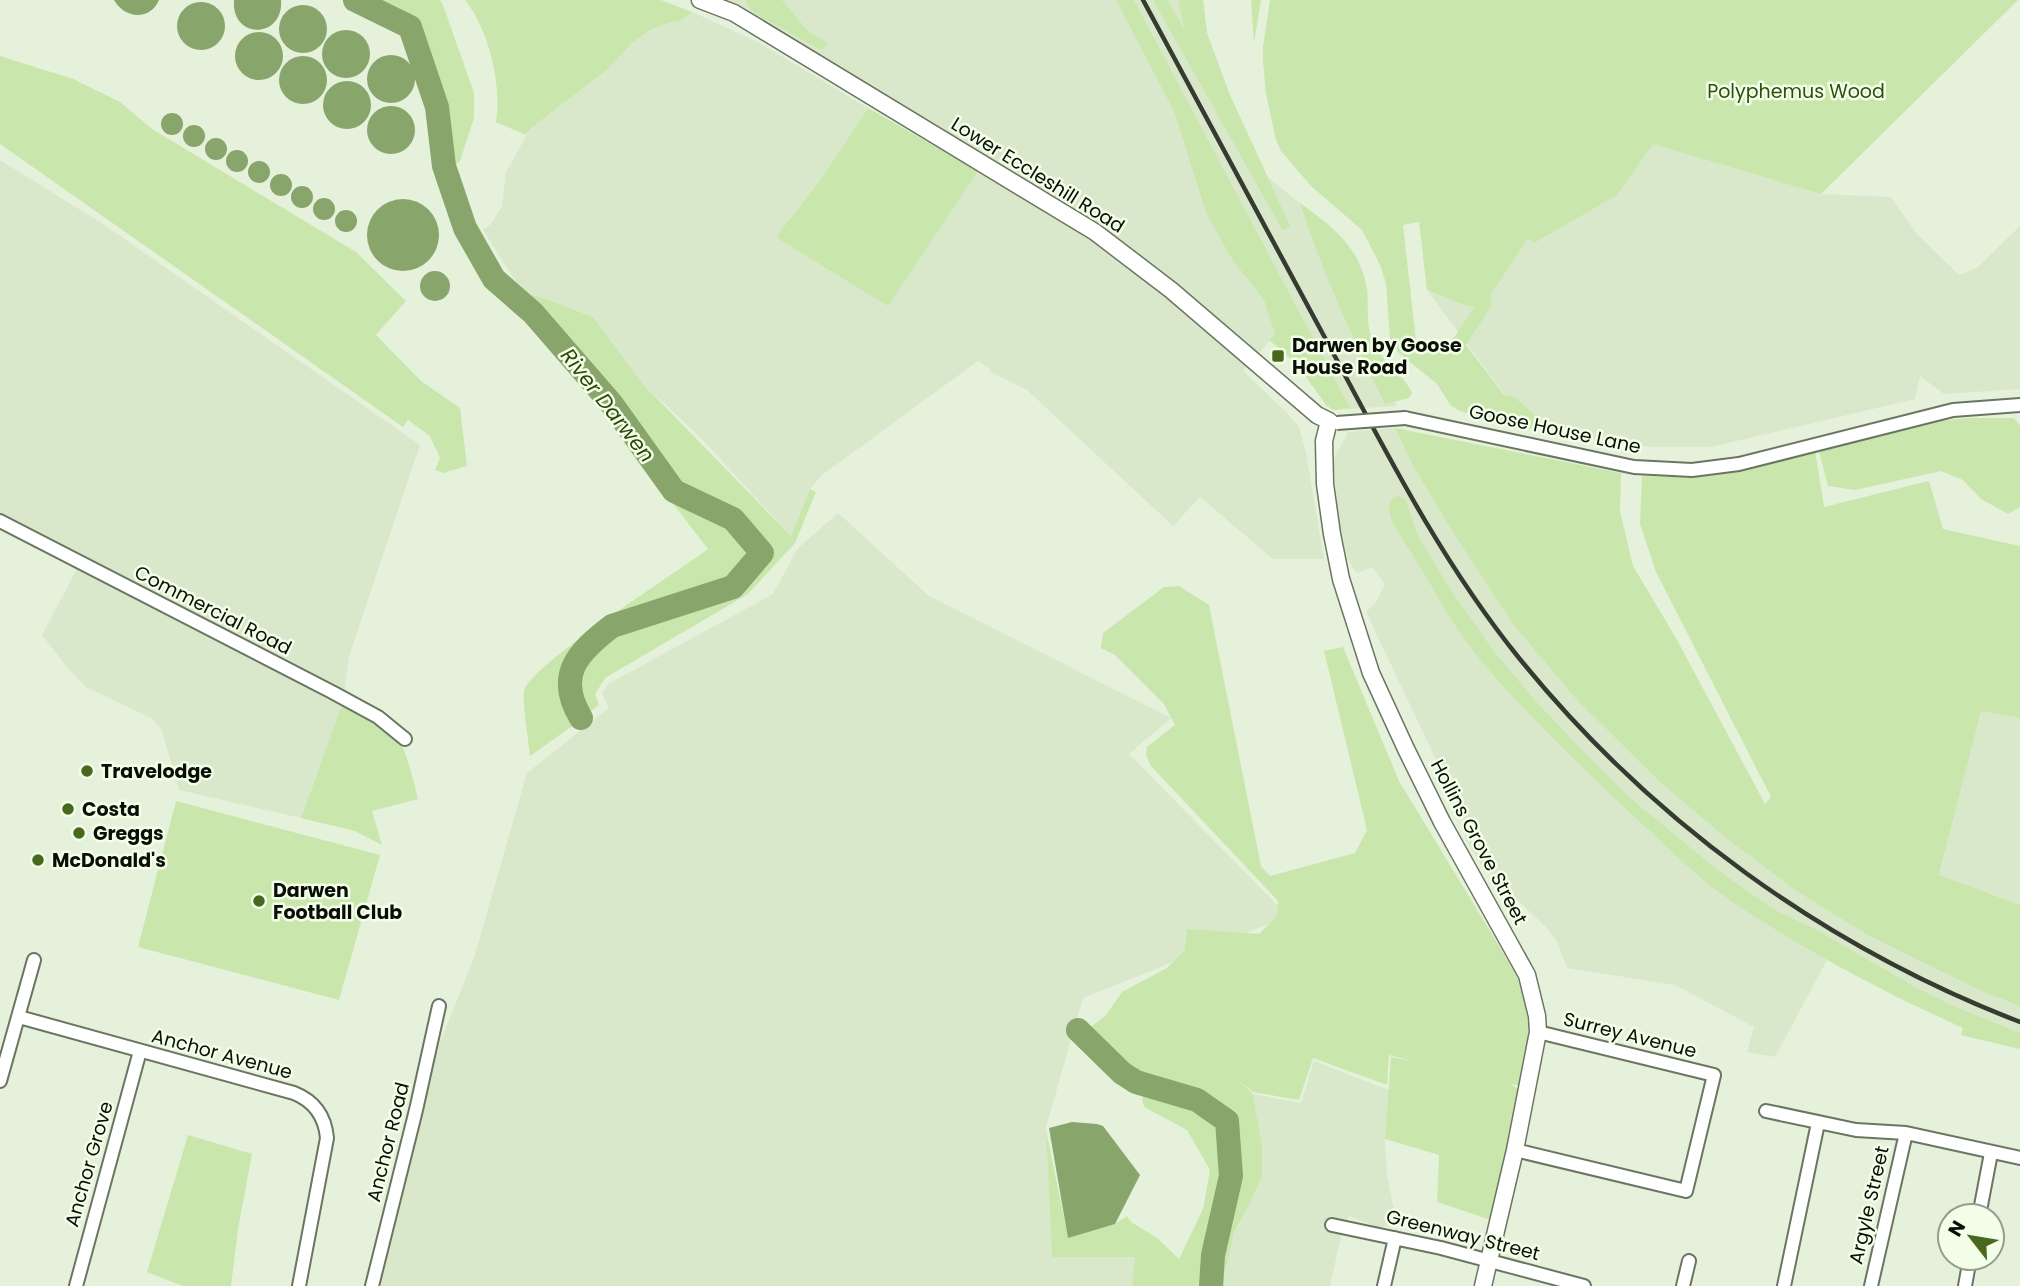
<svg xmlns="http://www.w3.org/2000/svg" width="2020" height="1286" viewBox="0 0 2020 1286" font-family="Poppins,sans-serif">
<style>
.built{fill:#d9e8cb}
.green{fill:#c9e7ac;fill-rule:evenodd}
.water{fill:#88a56b}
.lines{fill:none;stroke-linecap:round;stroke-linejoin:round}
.river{stroke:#88a56b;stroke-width:24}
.minor-casing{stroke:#6b7662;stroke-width:16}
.tertiary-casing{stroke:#6b7662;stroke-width:19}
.minor{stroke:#fff;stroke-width:12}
.tertiary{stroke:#fff;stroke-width:16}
.rail{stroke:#353b31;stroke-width:4.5}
.minor-bridge-casing{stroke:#6b7662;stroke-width:16;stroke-linecap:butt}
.minor-bridge{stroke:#fff;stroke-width:12}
.poi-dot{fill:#48681e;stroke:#f2fee8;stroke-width:2.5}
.labels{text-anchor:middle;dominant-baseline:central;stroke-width:5;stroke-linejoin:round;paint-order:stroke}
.park-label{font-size:19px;fill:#324d0e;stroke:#f2fee8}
.street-label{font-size:19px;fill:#0a0e07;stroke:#f2fee8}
.poi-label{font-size:19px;font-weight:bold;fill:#0a0e07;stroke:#f2fee8;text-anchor:start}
.water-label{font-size:21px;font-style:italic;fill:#2e4807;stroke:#f2fee8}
</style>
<rect width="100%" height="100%" fill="#e5f1db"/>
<path class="built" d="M700 0H1203L1207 33 1229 93 1268 177 1344 240 1364 337 1397 406 1334 410 1327 406 1296 363 1270 340 1243 371 1285 411 1299 427 1306 453 1324 559H1273L1200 497 1173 526 1027 390 991 372 988 367 978 361 822 475 810 489 791 536 700 437 642 383 593 317 544 298 528 294 515 280 483 230 491 224 502 206 506 172 530 129 607 70 632 43 652 29 669 23 682 20 692 12 758 42 868 108 821 179 782 229 888 306 982 164Z
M1560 97 1821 194 1891 197 1917 234 1959 275 1977 268 2020 226V389L1944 394 1920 376 1915 399 1711 447H1653L1568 436 1565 427 1534 424V415L1506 396 1427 290 1467 306Z
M0 160 103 224 420 445 349 656 342 707 301 818 179 790 162 731 153 719 86 687 66 666 42 635 77 569 0 529Z
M1395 428 1403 430 1659 758 2020 985V1049L1961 1035 1963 1028 1898 998 1827 960 1775 1057 1747 1052 1754 1027 1675 985 1567 968 1557 941 1547 928 1481 865 1465 838 1466 823 1366 612 1376 602 1385 584 1373 567 1357 573 1347 558 1338 515 1333 461 1348 432Z
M838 513 929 596 1171 718 1129 754 1288 916 1083 998 1046 1127 1052 1257 1136 1256 1132 1286H377L439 1045 474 958 527 773 609 708 602 693 608 684 773 594 798 548Z
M1981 710 2020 718V905L1939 876Z
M1314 1061 1389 1090 1385 1139 1387 1175 1397 1226 1378 1227 1349 1216 1341 1236 1330 1286H1225L1224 1277 1234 1232 1248 1207 1262 1146 1253 1094 1301 1103Z"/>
<path class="green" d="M375 0H440L443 5 474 93V118L460 161 450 170 443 107 419 29C412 13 390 7 375 0Z
M465 0H661L692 12 682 20 669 23 652 29 632 43 607 70 530 129 526 135 496 122C502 85 489 30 465 0Z
M745 0H782L808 31 828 43 822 49H819L756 14 750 9Z
M1116 0H1134L1350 408 1334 410 1327 406 1296 363 1269 340 1275 334 1264 300 1232 259 1207 215 1174 111Z
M1153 0H1168L1185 31 1178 0H1203L1207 33 1229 93 1290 226 1283 231Z
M1251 0H1261L1254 43Z
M1270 0H2018L1821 194 1653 144 1617 195 1534 243 1528 238 1490 296 1492 305 1466 345 1505 396H1513L1535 415 1534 424 1531 429 1526 430 1460 411 1451 406 1437 384 1398 352 1390 338 1386 283 1380 265 1362 230 1311 186 1281 151 1276 140 1266 94 1263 61V47ZM1419 222 1427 290 1467 306H1475L1455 336 1443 347 1417 350 1403 225Z
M0 56 73 79 120 102 152 129 356 252 406 301 376 335 421 381 460 408 467 466 443 473 435 470 440 458 430 436 408 420 403 427 0 144Z
M868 108 978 171 888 306 777 238 782 229 821 179Z
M1300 203C1332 226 1360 247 1367 289 1369 305 1366 321 1371 337 1380 363 1403 372 1412 393L1409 398 1385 404C1353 338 1322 272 1300 203Z
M528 294 544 298 593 317 642 383 791 536 810 489 816 492 795 543 748 594 605 678 595 694 599 705 587 714 579 688 580 670 588 654 617 633 737 591 771 556 737 515 677 485Z
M553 348 602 403 671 494 730 524 755 553C749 561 739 577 731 582 724 588 710 590 701 593 658 607 588 620 570 667 562 687 566 704 578 722L530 756C529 744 522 700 524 691 531 664 678 572 708 549Z
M1968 418H2014L2020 426V507L2008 514 1981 499 1963 480 1941 471 1855 490 1828 486 1819 452 1930 422Z
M1395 428 1621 473 1620 511 1633 566 1676 638 1765 804 1771 797 1656 572 1640 524 1642 476 1685 477 1739 470 1815 450 1824 507 1929 481 1943 529 2020 546V718L1981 711 1939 875 2020 905V1006L1979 990 1868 935 1795 890 1726 838 1660 782 1577 700 1513 624 1451 529 1414 467Z
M1399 496 1406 500 1417 534 1448 586 1493 650 1532 697 1579 747 1629 797 1715 868 1773 909 1815 929 1915 987 1953 1006 2020 1033V1049L1961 1035 1963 1028C1883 991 1805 951 1731 901 1702 881 1676 856 1651 832 1622 806 1594 779 1567 752 1531 716 1493 679 1464 638 1444 611 1429 580 1411 552 1403 539 1374 503 1399 496Z
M1179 586 1209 605 1261 866 1270 876 1355 853 1367 830 1324 651 1343 647 1399 781 1516 974C1532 1018 1531 1041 1523 1086L1510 1084 1520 1090 1491 1220 1437 1202 1439 1155 1385 1139 1391 1057 1416 1062 1389 1055 1387 1085 1313 1058 1299 1100 1253 1092 1239 1081 1253 1094 1262 1146V1176L1248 1207 1234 1232 1224 1277 1225 1286H1216L1219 1254 1237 1178 1230 1119C1220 1110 1208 1098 1195 1093 1176 1085 1154 1084 1136 1075 1116 1064 1102 1048 1086 1031L1106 1015 1122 992 1167 968 1185 950 1187 929 1259 934 1277 916 1278 901 1151 766 1146 755 1147 747 1175 725 1164 704 1115 655 1101 648 1103 633 1164 587Z
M342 705C359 714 382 722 396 736 406 747 414 783 418 799L372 811 382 845 355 831 301 818Z
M176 801 380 855 339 1000 138 947Z
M1146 1092C1167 1101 1192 1108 1210 1122 1240 1145 1212 1222 1207 1253 1206 1264 1206 1275 1206 1286H1132L1135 1257H1052L1046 1130 1068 1237 1115 1224 1127 1216 1131 1222 1157 1238 1179 1259 1203 1209 1210 1170 1187 1130 1144 1107 1142 1099Z
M188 1135 252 1154 238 1229 231 1286H183L147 1272Z"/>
<path class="water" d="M114 0H159C150 21 125 19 114 0Z
M234 0H281C284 39 231 40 234 0Z
M177 26a24 24 0 1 1 48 0a24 24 0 1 1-48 0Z
M279 29a24 24 0 1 1 48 0a24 24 0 1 1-48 0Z
M322 54a24 24 0 1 1 48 0a24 24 0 1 1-48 0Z
M235 56a24 24 0 1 1 48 0a24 24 0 1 1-48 0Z
M367 79a24 24 0 1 1 48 0a24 24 0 1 1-48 0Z
M279 80a24 24 0 1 1 48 0a24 24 0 1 1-48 0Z
M323 105a24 24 0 1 1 48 0a24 24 0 1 1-48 0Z
M367 130a24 24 0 1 1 48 0a24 24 0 1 1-48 0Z
M161 124a11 11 0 1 1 22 0a11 11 0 1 1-22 0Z
M183 136a11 11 0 1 1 22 0a11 11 0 1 1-22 0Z
M205 149a11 11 0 1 1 22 0a11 11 0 1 1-22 0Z
M226 161a11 11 0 1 1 22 0a11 11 0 1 1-22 0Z
M248 172a11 11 0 1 1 22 0a11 11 0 1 1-22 0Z
M270 185a11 11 0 1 1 22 0a11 11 0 1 1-22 0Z
M291 197a11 11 0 1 1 22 0a11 11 0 1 1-22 0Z
M313 209a11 11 0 1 1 22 0a11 11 0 1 1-22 0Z
M367 235a36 36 0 1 1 72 0a36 36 0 1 1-72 0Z
M335 221a11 11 0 1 1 22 0a11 11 0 1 1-22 0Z
M420 286a15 15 0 1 1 30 0a15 15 0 1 1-30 0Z
M1072 1122 1097 1124 1103 1126 1140 1175 1115 1224 1068 1238 1049 1128Z"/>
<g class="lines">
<path class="river" d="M355 0 410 27 437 107 444 166 465 228 494 279 533 313 611 403 674 491 733 519 762 553 733 587 612 626C578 652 555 675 581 718
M1078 1030 1122 1073 1136 1082 1197 1100 1227 1121 1231 1176 1213 1255 1211 1286"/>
<defs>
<path id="minor" d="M1405 418 1634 467 1692 470 1739 464 1953 410 2020 405
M0 521 332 692 378 717 405 739
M19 1017 294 1093C314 1101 325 1116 327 1138L299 1286
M0 1081 34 960
M1766 1111 1856 1130 1906 1133 2020 1158
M1515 1150 1686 1191 1714 1075 1538 1032
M1979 1216 1991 1153
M1332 1225 1441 1248 1584 1286
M76 1286 140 1051
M372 1286 416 1110 439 1006
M1384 1286 1395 1238
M1683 1286 1689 1261
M1784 1286 1818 1123
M1871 1286 1906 1133
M1965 1286 1970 1258"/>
<path id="tertiary" d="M700 0 734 13 1095 232 1171 290 1317 415 1329 421 1324 441 1325 484 1332 534 1341 579 1371 673 1406 749 1442 822 1527 975 1537 1016 1538 1032 1515 1150 1483 1286"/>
</defs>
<use href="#minor" class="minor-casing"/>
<use href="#tertiary" class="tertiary-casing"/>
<use href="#minor" class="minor"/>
<use href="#tertiary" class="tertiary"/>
<path class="rail" d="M1143 0C1206 116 1269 232 1331 349 1388 456 1443 564 1519 658 1651 821 1825 947 2020 1022"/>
<defs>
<path id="minor-bridge" d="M1337 423 1405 418"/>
</defs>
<use href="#minor-bridge" class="minor-bridge-casing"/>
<use href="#minor-bridge" class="minor-bridge"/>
</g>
<g class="poi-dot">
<rect x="1271" y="349" width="14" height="14" rx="3.5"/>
<circle cx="87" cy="771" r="7"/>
<circle cx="68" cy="809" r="7"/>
<circle cx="79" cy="833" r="7"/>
<circle cx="38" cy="860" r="7"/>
<circle cx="259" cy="901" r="7"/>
</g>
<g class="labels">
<g class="park-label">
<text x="1796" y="91">Polyphemus Wood</text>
</g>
<g class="street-label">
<text transform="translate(1038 175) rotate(32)">Lower Eccleshill Road</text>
<text transform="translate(1555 429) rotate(12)">Goose House Lane</text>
<text transform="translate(213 610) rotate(27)">Commercial Road</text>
<text transform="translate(1479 842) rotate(62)">Hollins Grove Street</text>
<text transform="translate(1630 1035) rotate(14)">Surrey Avenue</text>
<text transform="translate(222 1054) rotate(15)">Anchor Avenue</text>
<text transform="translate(388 1142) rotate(-76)">Anchor Road</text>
<text transform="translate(89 1164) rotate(-74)">Anchor Grove</text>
<text transform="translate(1869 1205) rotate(-77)">Argyle Street</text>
<text transform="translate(1463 1235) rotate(14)">Greenway Street</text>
</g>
<g class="poi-label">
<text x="1292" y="345">Darwen by Goose<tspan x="1292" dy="22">House Road</tspan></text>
<text x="101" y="771">Travelodge</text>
<text x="82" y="809">Costa</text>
<text x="93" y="833">Greggs</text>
<text x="52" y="860">McDonald's</text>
<text x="273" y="890">Darwen<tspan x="273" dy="22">Football Club</tspan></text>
</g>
<g class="water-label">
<text transform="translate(608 405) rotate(52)">River Darwen</text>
</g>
</g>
<g transform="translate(1971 1237) rotate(301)"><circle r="33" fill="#f2fee8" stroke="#959e8e" stroke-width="2"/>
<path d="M0-5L12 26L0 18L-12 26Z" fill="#48681e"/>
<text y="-10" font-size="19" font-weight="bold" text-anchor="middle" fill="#0a0e07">N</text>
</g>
</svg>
